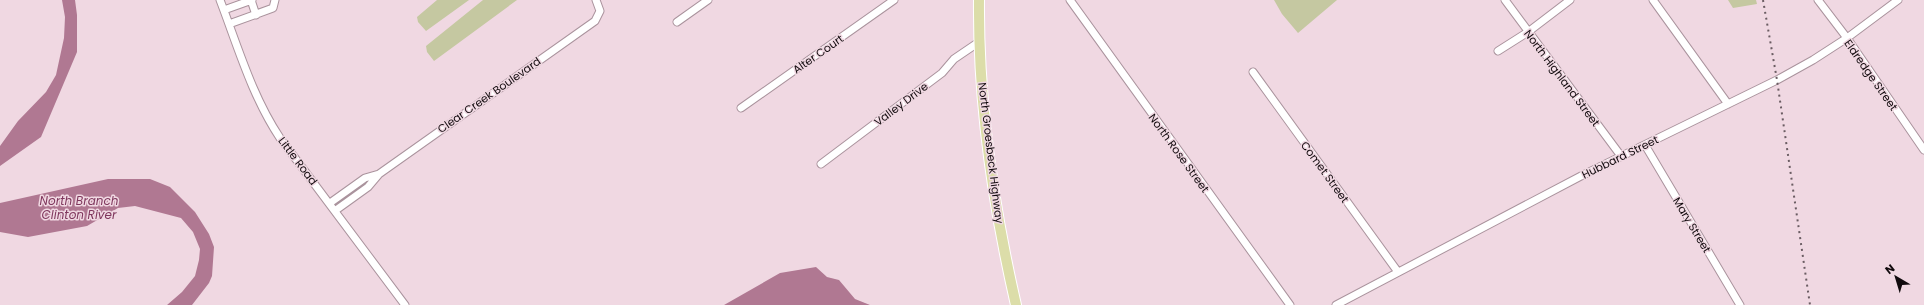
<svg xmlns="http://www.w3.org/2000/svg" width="1924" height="305" viewBox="0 0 1924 305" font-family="Poppins,sans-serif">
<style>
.green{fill:#c5c8a1}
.water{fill:#b07892}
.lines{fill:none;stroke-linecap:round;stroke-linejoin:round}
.minor-casing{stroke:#aa939d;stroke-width:9}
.primary-casing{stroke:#fff;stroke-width:12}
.minor{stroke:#fff;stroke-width:7}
.primary{stroke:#dcdda9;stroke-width:10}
.rail{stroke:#6a5c62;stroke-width:2;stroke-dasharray:2 4;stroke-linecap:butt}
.labels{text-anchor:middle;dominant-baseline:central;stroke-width:3;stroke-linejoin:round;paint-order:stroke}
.street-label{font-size:11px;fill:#110a0d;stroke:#f0d8e2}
.water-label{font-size:12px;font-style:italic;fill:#7f375d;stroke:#f0d8e2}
</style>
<rect width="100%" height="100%" fill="#f0d8e2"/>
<path class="green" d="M437 0H469L426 31 418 22 417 17Z
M483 0H517L434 61 427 52 426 46Z
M1274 0H1337L1298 33 1282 14Z
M1728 0H1756L1757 4 1733 8Z"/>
<path class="water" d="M62 0H75L77 15V52L41 137 0 166V146L18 121 46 92 56 75 64 38 65 17Z
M108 179H150L170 187 195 212 209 234 214 247 212 276 209 283 192 305H167L182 292 195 276 199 260 200 249 193 232 181 218 135 206 118 208 87 226 28 237 0 232V203Z
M816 267 827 277 839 280 855 299 870 305H724L780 273Z"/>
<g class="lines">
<defs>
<path id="minor" d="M220 0C238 47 252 96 280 138L405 305
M251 0 256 15
M1070 0 1290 305
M1505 0 1621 156
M1653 0 1728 104
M1818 0 1847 38 1924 150
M224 10 252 0
M677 22 708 0
M229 24 273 8 275 0
M1498 51 1528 32 1570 0
M1253 72 1398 272
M741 108 894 0
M1645 145 1740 305
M821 164 942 73 954 59 979 42
M379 174 595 21 600 11 596 0
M330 203 365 178 379 174 368 187 336 210
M1336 305 1581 176 1777 80 1813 60 1847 38 1898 0"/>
<path id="primary" d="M979 0C978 103 993 205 1016 305"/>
</defs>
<use href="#minor" class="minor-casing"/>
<use href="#primary" class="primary-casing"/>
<use href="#minor" class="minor"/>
<use href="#primary" class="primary"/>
<path class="rail" d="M1763 0 1777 80 1810 305"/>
</g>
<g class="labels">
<g class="street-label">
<text transform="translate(818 54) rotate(-35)">Alter Court</text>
<text transform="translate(1871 75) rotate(55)">Eldredge Street</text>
<text transform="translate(1562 78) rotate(53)">North Highland Street</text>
<text transform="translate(489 95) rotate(-35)">Clear Creek Boulevard</text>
<text transform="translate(901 104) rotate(-37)">Valley Drive</text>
<text transform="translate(991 153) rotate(83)">North Groesbeck Highway</text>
<text transform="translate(1179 153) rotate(54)">North Rose Street</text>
<text transform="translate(1620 157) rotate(-26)">Hubbard Street</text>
<text transform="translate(298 161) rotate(53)">Little Road</text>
<text transform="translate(1325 172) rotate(54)">Comet Street</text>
<text transform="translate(1692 225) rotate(59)">Mary Street</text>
</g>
<g class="water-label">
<text x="79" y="200">North Branch<tspan x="79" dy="14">Clinton River</tspan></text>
</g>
</g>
<g transform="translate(1896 277) rotate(322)" stroke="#f0d8e2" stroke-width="3" paint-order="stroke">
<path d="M0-3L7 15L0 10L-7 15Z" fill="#110a0d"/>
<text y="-6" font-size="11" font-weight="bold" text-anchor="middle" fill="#110a0d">N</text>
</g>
</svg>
